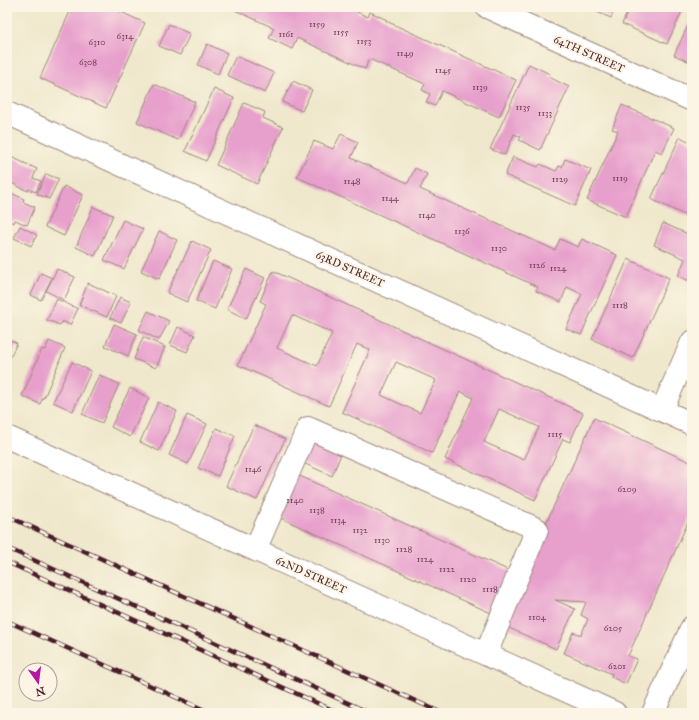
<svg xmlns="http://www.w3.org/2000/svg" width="699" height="720" viewBox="0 0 699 720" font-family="'IM FELL Great Primer',serif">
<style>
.building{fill:#e79fcc;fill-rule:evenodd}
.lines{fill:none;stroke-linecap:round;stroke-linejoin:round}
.minor-casing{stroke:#9c847c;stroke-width:24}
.minor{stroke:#fff;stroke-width:22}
.rail-casing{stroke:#4a1f2b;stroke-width:4.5}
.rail{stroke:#fcf5e5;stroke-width:3;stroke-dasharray:9;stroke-linecap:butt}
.labels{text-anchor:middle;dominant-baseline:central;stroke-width:4;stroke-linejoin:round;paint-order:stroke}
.number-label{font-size:9px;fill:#713f53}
.street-label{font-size:11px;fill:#4a1f2b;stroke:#fcf5e5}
</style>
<rect width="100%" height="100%" fill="#fcf5e5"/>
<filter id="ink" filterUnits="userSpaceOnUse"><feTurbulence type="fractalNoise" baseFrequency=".025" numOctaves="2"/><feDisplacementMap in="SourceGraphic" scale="8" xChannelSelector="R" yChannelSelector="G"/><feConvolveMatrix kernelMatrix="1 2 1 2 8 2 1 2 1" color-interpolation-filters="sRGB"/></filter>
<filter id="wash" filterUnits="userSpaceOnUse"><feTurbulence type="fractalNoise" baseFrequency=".012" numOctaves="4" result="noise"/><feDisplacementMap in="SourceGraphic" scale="16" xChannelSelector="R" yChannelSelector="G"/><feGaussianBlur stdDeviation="0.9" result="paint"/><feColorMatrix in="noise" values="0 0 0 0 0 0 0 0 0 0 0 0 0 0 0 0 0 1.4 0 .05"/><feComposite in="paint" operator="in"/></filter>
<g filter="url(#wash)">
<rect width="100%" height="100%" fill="#efe8cc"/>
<g id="blocks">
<path class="building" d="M72 7H110L145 23 106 108 40 78Z
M228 7H359L357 12 368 17 370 12 387 20 386 21 516 80 499 117 442 91 435 106 426 102 430 94 422 90 425 84 369 59 365 69 297 38 292 49 269 38 274 28Z
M585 7H616L611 18Z
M630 7H684L667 44 622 24Z
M692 17V63L674 55Z
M169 24 190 34 180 55 159 46Z
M207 44 227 53 218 74 198 65Z
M236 56 274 73 265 93 227 75Z
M529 64 550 74 549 77 569 87 540 150 519 140 521 137 514 134 505 155 490 149Z
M293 81 312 90 302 111 282 102Z
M154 84 195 102 178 140 137 122Z
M214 89 234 98 206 161 185 151Z
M244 103 265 112 263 118 283 127 257 184 216 165Z
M622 105 674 128 662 153 655 150 626 217 587 200 618 131 612 129Z
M341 134 358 142 351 158 408 183 415 168 427 174 420 189 555 250 560 239 578 247 582 239 617 255 581 335 566 329 582 294 567 287 561 302 536 291 538 287 297 177 314 141 333 149Z
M680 137 692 143V215L691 218 651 199Z
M7 155 37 169 33 178 41 181 36 192 28 189V191L7 181Z
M513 157 538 167 540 164 556 171 559 166 562 167 565 159 591 170 575 206 505 175Z
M46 174 59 179 49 199 37 194Z
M64 186 83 195 64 236 45 227Z
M7 191 24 199 23 202 35 207 27 225 15 220 14 223 7 220Z
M93 207 113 215 95 256 76 247Z
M123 220 143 229 124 269 104 260Z
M663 223 692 236V282L678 276 685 259 654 245Z
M20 226 37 235 31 246 14 238Z
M159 231 177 240 159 279 141 271Z
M192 241 211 250 187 302 167 293Z
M628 259 669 278 633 358 592 339Z
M213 261 232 269 215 309 196 301Z
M57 269 75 277 64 300 46 291Z
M246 269 265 278 246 319 227 309Z
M273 271 583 413 570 442 563 439 535 500 445 459 473 398 460 391 432 453 342 412 370 350 357 344 329 406 238 365 266 304 260 301ZM292 315 332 333 317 366 277 348ZM396 362 436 380 420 413 381 395ZM499 409 539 427 524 460 484 442Z
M41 273 52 278 41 300 31 295Z
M88 283 116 296 107 317 79 305Z
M120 297 131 302 121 323 110 318Z
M57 299 78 309 70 325 62 321 60 325 47 320Z
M148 311 169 321 159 340 139 330Z
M114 324 137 334 128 356 105 346Z
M178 327 195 335 187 352 170 345Z
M143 337 165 347 156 368 134 359Z
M7 339 17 343 7 364Z
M49 341 65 348 44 398 43 397 40 404 22 396 42 349 45 350Z
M72 362 91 371 73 411 53 402Z
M99 375 119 384 102 423 82 414Z
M130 388 149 398 130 437 111 427Z
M158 402 177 411 159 451 140 442Z
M187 415 207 424 188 464 169 455Z
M594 418 692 463V513L628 656 637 659 626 684 611 677 612 674 564 653 573 632 581 635 588 619 581 615 586 602 555 600 575 609 556 649 500 624Z
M254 425 285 439 257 500 226 486Z
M216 428 235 436 218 476 198 468Z
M310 440 341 454 332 476 301 462Z
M293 473 510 571 491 613 274 515Z"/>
</g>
</g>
<g filter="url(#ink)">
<use href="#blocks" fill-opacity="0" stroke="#9c847c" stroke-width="1"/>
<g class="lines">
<defs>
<path id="minor" d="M487 7 692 100
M7 113 692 424
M662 410 692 342
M7 437 615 713
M255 550 308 428 537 529 486 654
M653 713 692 627"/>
</defs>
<use href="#minor" class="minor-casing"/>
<use href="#minor" class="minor"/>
<defs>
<path id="rail" d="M7 516 442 713
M7 548 370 713
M7 562 339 713
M7 621 211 713"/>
</defs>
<use href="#rail" class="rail-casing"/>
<use href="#rail" class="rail"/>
</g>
</g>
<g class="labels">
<g class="number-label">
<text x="317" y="23">1159</text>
<text x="341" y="31">1155</text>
<text x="286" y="33">1161</text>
<text x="125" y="35">6314</text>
<text x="364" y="40">1153</text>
<text x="97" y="41">6310</text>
<text x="405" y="52">1149</text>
<text x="88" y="61">6308</text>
<text x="443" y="69">1145</text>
<text x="480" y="86">1139</text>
<text x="523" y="106">1135</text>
<text x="545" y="112">1133</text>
<text x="620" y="177">1119</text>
<text x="560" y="178">1129</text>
<text x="352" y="180">1148</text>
<text x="390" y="197">1144</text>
<text x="427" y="214">1140</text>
<text x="462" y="230">1136</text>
<text x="499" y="247">1130</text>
<text x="537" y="264">1126</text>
<text x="558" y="267">1124</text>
<text x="620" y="304">1118</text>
<text x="555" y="433">1115</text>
<text x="253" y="468">1146</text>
<text x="627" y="488">6209</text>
<text x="295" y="499">1140</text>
<text x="317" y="509">1138</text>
<text x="338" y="519">1134</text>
<text x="360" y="529">1132</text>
<text x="382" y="539">1130</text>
<text x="404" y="548">1128</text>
<text x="425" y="558">1124</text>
<text x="447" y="568">1122</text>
<text x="468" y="578">1120</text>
<text x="490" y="588">1118</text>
<text x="537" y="616">1104</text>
<text x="613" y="627">6205</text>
<text x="617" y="665">6201</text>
</g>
<g class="street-label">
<text transform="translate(589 54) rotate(24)">64TH STREET</text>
<text transform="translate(350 269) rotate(24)">63RD STREET</text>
<text transform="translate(311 575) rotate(24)">62ND STREET</text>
</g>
</g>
<rect width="699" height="720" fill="none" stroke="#fcf5e5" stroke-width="24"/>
<g transform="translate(38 682) rotate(166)"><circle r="19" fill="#fcf5e5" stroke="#b59f9b"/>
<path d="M0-3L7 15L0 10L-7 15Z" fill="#b5179e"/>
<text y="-6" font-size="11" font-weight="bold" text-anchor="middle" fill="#4a1f2b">N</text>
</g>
</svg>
